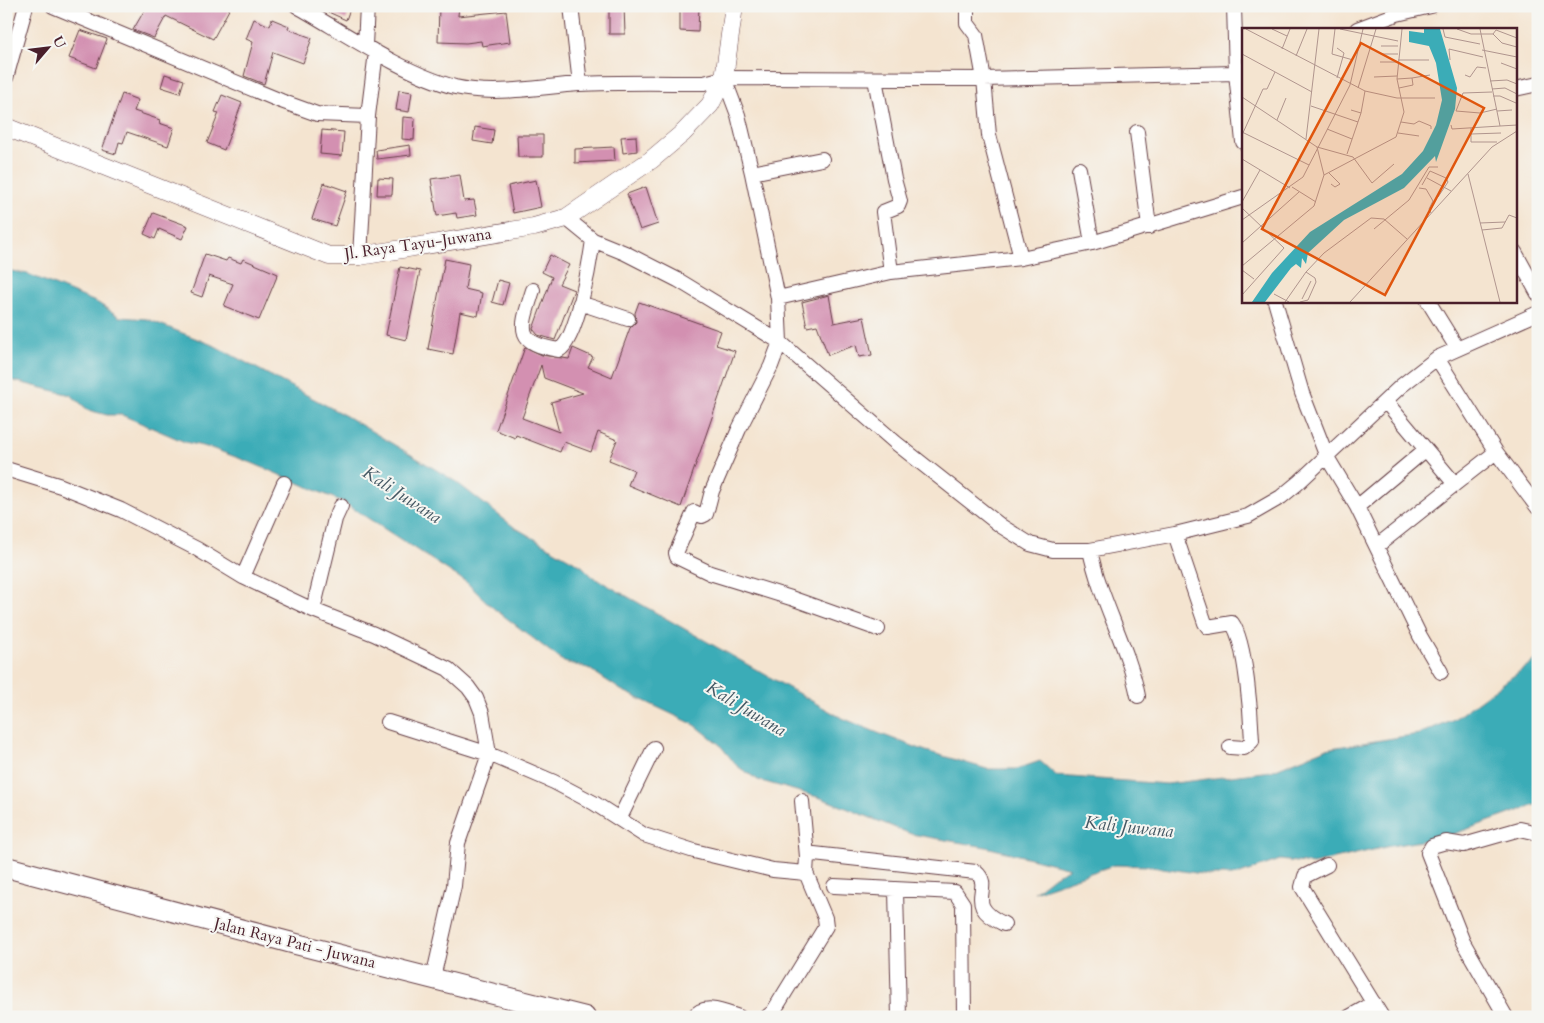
<svg xmlns="http://www.w3.org/2000/svg" width="1544" height="1023" viewBox="0 0 1544 1023" font-family="Cardo,serif">
<style>
.water{fill:#3bacb7;stroke:#426671}
.building{fill:#d390b1;fill-rule:evenodd}
.lines{fill:none;stroke-linecap:round;stroke-linejoin:round}
.minor-casing{stroke:#643d44;stroke-width:16}
.major-casing{stroke:#643d44;stroke-width:19}
.highway-casing{stroke:#643d44;stroke-width:22}
.minor{stroke:#fff;stroke-width:14}
.major{stroke:#fff;stroke-width:18}
.highway{stroke:#fff;stroke-width:20}
.labels{text-anchor:middle;dominant-baseline:central;stroke-width:4;stroke-linejoin:round;paint-order:stroke}
.street-label{font-size:16px;fill:#4a1f2b;stroke:#f6f6f2}
.water-label{font-size:18px;font-style:italic;fill:#445763;stroke:#f6f6f2}
.inset-road{fill:none;stroke:#b0958e;stroke-width:1}
.view{fill:#e0560e;fill-opacity:0.15;stroke:#e0560e;stroke-width:2.5}
.inset-edge{fill:none;stroke:#4a1f2b;stroke-width:2.5}
</style>
<rect width="100%" height="100%" fill="#f6f6f2"/>
<filter id="ink" filterUnits="userSpaceOnUse"><feTurbulence type="fractalNoise" baseFrequency=".02" numOctaves="2"/><feDisplacementMap in="SourceGraphic" scale="10" xChannelSelector="R" yChannelSelector="G"/><feConvolveMatrix kernelMatrix="1 2 1 2 8 2 1 2 1" color-interpolation-filters="sRGB"/></filter>
<filter id="wash" filterUnits="userSpaceOnUse"><feTurbulence type="fractalNoise" baseFrequency=".0096" numOctaves="4" result="noise"/><feDisplacementMap in="SourceGraphic" scale="20" xChannelSelector="R" yChannelSelector="G"/><feGaussianBlur stdDeviation="1.12" result="paint"/><feColorMatrix in="noise" values="0 0 0 0 0 0 0 0 0 0 0 0 0 0 0 0 0 1.4 0 .05"/><feComposite in="paint" operator="in"/></filter>
<g filter="url(#wash)">
<rect width="100%" height="100%" fill="#f4e4d0"/>
<path class="water" d="M6 270 28 274 98 303 120 317 147 319 215 346 346 416 455 481 514 527 582 566 593 577 840 717 878 733 926 751 987 769H1017L1040 761 1057 776 1167 784 1271 771 1325 749 1419 734 1454 719 1538 658V804L1445 837 1390 846 1313 864 1280 860 1237 875H1209L1150 866 1114 865 1034 892 1053 877 1070 868 986 847 911 834 821 798 758 780 737 766 719 744 695 725 621 690 588 668 564 662 492 607 466 582 343 502 252 463 211 448 185 442 122 415H107L88 410 71 395 6 379Z"/>
<g id="blocks">
<path class="building" d="M147 6H231L213 39 166 16 154 38 133 30Z
M315 6H351L346 20Z
M439 6H459L458 16 506 11 510 42 482 46 481 41 466 43 438 42Z
M609 6H624L625 34H609Z
M680 6H699L698 32 680 31Z
M254 19 270 26 272 19 289 26 288 29 312 38 303 63 273 52 264 84 244 76 253 42 246 39Z
M80 30 107 39 96 68 69 58Z
M165 74 184 80 180 93 161 87Z
M399 90 412 92 409 112 396 110Z
M122 94 138 100 134 111 160 120 159 123 174 128 168 146 127 132 123 143 119 142 116 154 102 150Z
M222 95 242 103 224 150 207 143 219 113 215 112Z
M403 117 415 118 414 140 402 139Z
M475 127 494 130 492 144 473 141Z
M322 130 344 132 342 156 320 154Z
M517 135H543V157H518Z
M636 136 637 151 623 153 621 137Z
M410 145 411 155 377 159 376 150Z
M614 147 615 161 575 163V149Z
M460 175 464 201 474 200 477 215 457 218 456 213 437 216 431 179Z
M378 178 393 179 392 195H377Z
M536 180 541 207 513 213 508 186Z
M324 183 347 191 335 226 312 219Z
M646 187 658 224 640 230 627 194Z
M153 213 188 226 182 239 159 229 155 239 144 234Z
M205 254 226 261 228 258 241 263 243 259 278 274 259 320 224 306 233 284 209 276 202 297 191 293Z
M550 255 569 265 559 284 574 290 555 340 538 335 533 329 552 277 542 272Z
M445 259 469 264 465 289 482 293 478 316 460 312 453 354 428 349Z
M400 267 420 271 406 340 386 335Z
M498 280 509 283 503 305 492 302Z
M829 295 834 323 864 317 872 355 859 357 856 345 828 355 817 325 807 327 802 302Z
M639 302 721 331 716 345 735 351 681 507 628 485 634 470 609 460 617 440 598 432 591 452 564 442 560 452 516 435 515 438 496 430 525 347 542 355 569 359 573 348 593 357 588 367 612 377 630 328 636 322 635 313ZM541 365 544 378 583 393 551 402 559 432 522 418Z"/>
</g>
</g>
<g filter="url(#ink)">
<use href="#blocks" fill-opacity="0" stroke="#643d44" stroke-width="1"/>
<g class="lines">
<defs>
<path id="minor" d="M53 6 281 101 317 114 368 116
M297 6C343 32 404 74 455 87 495 96 538 87 579 84 621 82 663 83 704 83L724 78 984 79 1236 73 1243 70
M571 6 580 84
M967 6V23L976 35 984 79 989 135 1021 258
M1234 6 1236 73 1243 142
M1357 29 1397 14 1431 6
M365 45 367 6
M6 78 26 6
M724 78 738 115 752 173 778 298 780 342 771 366 739 429 712 491 706 514 702 516 694 512 676 553 677 557 710 573 791 598 878 629
M875 79 894 179 900 201 898 206 883 212 891 272
M1515 89 1538 84
M1137 132 1149 227
M752 173 822 159
M566 218 593 240 625 253 678 280 780 342 896 443 1001 526 1030 544 1053 550H1090L1175 534 1248 516 1281 497 1298 483 1401 386 1437 358 1538 313
M1092 243 1243 197
M1515 252 1538 294
M360 256 368 116 376 52
M533 290C522 326 512 343 559 350 577 340 590 262 593 240
M778 298 891 272 1021 258 1092 243 1079 169
M1275 301 1302 393 1327 457 1357 507 1420 636 1441 672
M1428 301 1457 348
M580 303 628 319
M1437 358 1496 452
M1386 402 1455 484 1496 452 1538 508
M6 469 61 486 121 510 197 549 243 577 313 610 374 634 448 669 468 687 476 698 482 713 489 754 458 843 454 886 433 978
M1357 507 1425 450
M1175 534 1205 623 1208 627 1232 623C1246 642 1251 717 1252 741L1244 748 1230 747
M1377 546 1455 484
M1090 550C1100 600 1128 646 1138 696
M243 577 284 483
M313 610 335 519 341 506
M388 722 489 754 554 782 594 803 644 835 694 851 773 870 806 873 807 857 814 854 976 872C995 888 961 904 1004 924
M802 801 807 857
M620 818 654 748
M1327 865 1305 876 1302 887 1382 1017
M834 886 955 892 963 904 964 1017
M896 890 899 1017
M694 1017C704 1002 726 1013 739 1017
M767 1017 773 1012 826 926 825 918 806 873
M1349 1017 1374 1003
M1506 1017 1463 942 1428 853 1432 846 1446 842 1464 845 1520 829 1538 833"/>
<path id="major" d="M6 127 329 256H360L534 227 566 218 651 160 683 133 710 105 724 78 734 6"/>
<path id="highway" d="M6 867 296 944 585 1017"/>
</defs>
<use href="#minor" class="minor-casing"/>
<use href="#major" class="major-casing"/>
<use href="#highway" class="highway-casing"/>
<use href="#minor" class="minor"/>
<use href="#major" class="major"/>
<use href="#highway" class="highway"/>
</g>
</g>
<g class="labels">
<g class="street-label">
<text transform="translate(418 244) rotate(-8)">Jl. Raya Tayu-Juwana</text>
<text transform="translate(295 943) rotate(14)">Jalan Raya Pati - Juwana</text>
</g>
<g class="water-label">
<text transform="translate(402 495) rotate(33)">Kali Juwana</text>
<text transform="translate(746 709) rotate(31)">Kali Juwana</text>
<text transform="translate(1129 827) rotate(6)">Kali Juwana</text>
</g>
</g>
<g transform="translate(1242 28)">
<rect width="275" height="275" fill="#f4e4d0"/>
<path d="M182 1H198L215 60 213 81 194 134 193 128 162 160 102 192 66 225 64 236 60 230 59 240 54 236 49 240 23 274H10L30 245 68 204 160 146 181 123 194 97 200 72 194 35 187 18 167 14V3L182 5Z" fill="#3bacb7"/>
<path class="inset-road" d="M4 1 123 63 155 70H193M30 1 45 8M93 1 90 26 111 32M98 1 156 13M201 1 203 9 238 16M215 1 229 6H251L260 15 275 19M238 1 258 98 275 97M251 6 254 2 275 10M139 18H156M95 20 102 25 95 50M40 21 48 1M240 22 275 29M0 26 70 64M139 26H156M54 28 65 1M156 32H187M208 32 207 21 241 29M138 34H156M259 35 275 41M223 47 228 49 235 39 244 40M132 49 155 48M155 51 170 50M248 53 265 52 275 56M116 60 134 1M157 60 171 57 170 50 188 47M250 61 263 60 275 66M250 64 221 65 214 83 238 85 255 81M251 68H258L274 75M0 69 75 119 82 147 72 178 0 238M69 78 116 94M255 83 270 82M119 85 123 63M35 92 44 70M159 94 172 96 177 93 189 98V101M209 97 210 101 258 98M229 100V114H255M85 101 110 111M0 104 67 137M156 105 177 108M229 106 259 105M0 107 21 61H25L33 44M64 111 77 1M75 119 111 129 130 155 152 136M105 126 119 85 109 82M0 131 48 160M87 145 98 156 93 159 89 156M226 146 258 274M82 147 154 109 162 84 155 51 160 1M185 150 209 163M180 157 188 143 204 150 206 154 196 169M50 159 74 174M177 160 184 161 191 173 187 181 189 185M0 174 18 142M0 180 42 220 0 267M0 192 61 149 108 57 121 1M238 195 263 194M132 201 167 172 187 139H196M240 202 260 200 267 187 275 190M0 215 57 164M0 242 12 251M32 266 47 274M60 271 69 253M43 274 64 244 82 225 129 190 142 191 165 211M58 274 66 272 74 254 73 250 64 244M108 274 250 119 275 103"/>
<path class="view" d="M119 15 242 80 143 267 20 201Z"/>
<rect width="275" height="275" class="inset-edge"/>
</g>
<rect width="1544" height="1023" fill="none" stroke="#f6f6f2" stroke-width="25"/>
<g transform="translate(48 48) rotate(62)" stroke="#f6f6f2" stroke-width="4" paint-order="stroke">
<path d="M0-4L9 19L0 12L-9 19Z" fill="#4a1f2b"/>
<text y="-8" font-size="14" font-weight="bold" text-anchor="middle" fill="#4a1f2b">U</text>
</g>
</svg>
